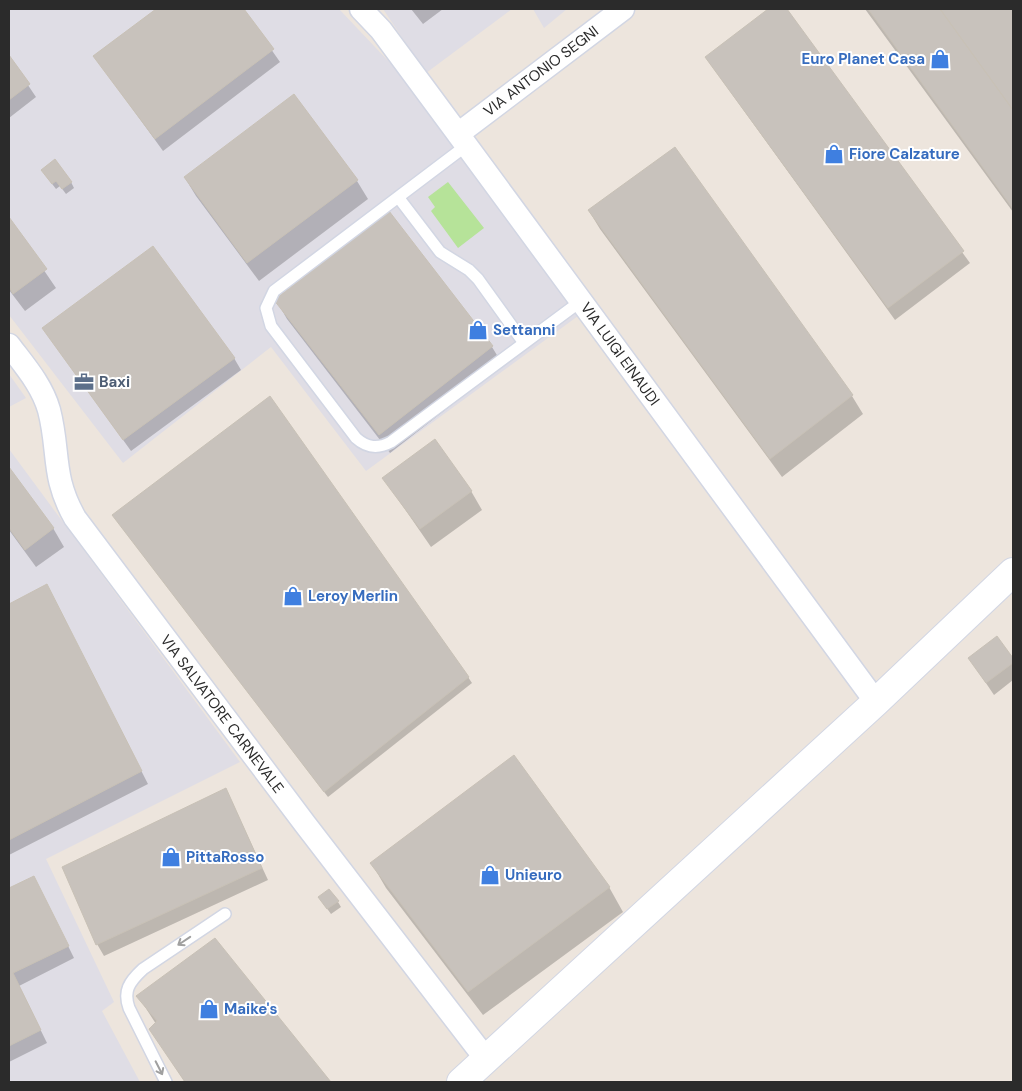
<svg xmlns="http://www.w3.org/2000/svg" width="1022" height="1091" viewBox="0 0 1022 1091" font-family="'DM Sans',sans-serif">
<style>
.industrial{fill:#dfdde5}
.green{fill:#b6e399}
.shadow{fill:#0003}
.building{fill:#c8c2bc;stroke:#c8c1b6}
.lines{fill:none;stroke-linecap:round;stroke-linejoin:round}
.service-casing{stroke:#d2d6e3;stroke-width:14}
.minor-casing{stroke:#d2d6e3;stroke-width:25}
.tertiary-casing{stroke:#d2d6e3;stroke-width:30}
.service{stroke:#fff;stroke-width:11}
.minor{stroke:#fff;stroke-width:22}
.tertiary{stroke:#fff;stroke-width:28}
.oneway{stroke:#a0a0a0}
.labels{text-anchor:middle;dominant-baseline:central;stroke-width:4;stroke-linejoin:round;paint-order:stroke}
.shop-label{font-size:15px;font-weight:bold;fill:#366cbe;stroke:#fff;text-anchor:start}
.street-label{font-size:15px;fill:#2b2b2b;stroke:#fff}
.service-label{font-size:15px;font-weight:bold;fill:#4e5e75;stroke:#fff;text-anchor:start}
</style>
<rect width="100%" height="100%" fill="#ede5dd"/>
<path class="industrial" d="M9 9H339L393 66 578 316 366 471 271 347 123 463 9 315Z
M383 9H512L426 73Z
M533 9H567L544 28Z
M9 374 26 398 9 407Z
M9 449 240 762 46 859 114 1002 102 1011 140 1082H9Z"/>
<path class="green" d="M448 182 484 228 458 248 431 211 435 207 428 197Z"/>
<path class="shadow" d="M158 9H243L280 62 163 151 95 57Z
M411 9H443L423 24Z
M770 9H785L970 263 895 320 706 58Z
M865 9H1013V212Z
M9 57 36 97 9 118Z
M46 176 71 182 74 188 66 194 60 186 56 189Z
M185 178 357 181 368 199 259 281 196 196Z
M589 211 852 396 863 414 782 477 600 229Z
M389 212 492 347 503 365 390 453 287 319 276 300Z
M9 219 56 288 25 311 9 290Z
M43 328 234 358 241 370 131 451Z
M9 469 53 528 64 547 36 567 9 530Z
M384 479 471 491 482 510 431 547Z
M117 521 468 677 472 683 328 797Z
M47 586 148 784 9 855V606Z
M997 638 1013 660V680L994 695 969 658Z
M226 789 268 880 104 956 97 944Z
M372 864 609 887 623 912 483 1015 386 888Z
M34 877 74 958 19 986 47 1043 9 1062V890Z
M338 902 341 907 331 914 323 903Z
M215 940 329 1082H185L151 1029 156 1024 138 996Z"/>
<path class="building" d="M156 9H244L274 49 155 139 93 56Z
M768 9H787L964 251 888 308 705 57Z
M868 9H940L1013 110V209Z
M940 9H1013V110Z
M9 55 30 84 9 100Z
M294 94 358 180 247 263 184 177Z
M675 147 853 395 770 459 588 210Z
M55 159 72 182 62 189 56 181 52 184 41 170Z
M389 211 493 346 379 435 274 300Z
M9 217 47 269 13 294 9 287Z
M153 246 235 358 123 440 42 328Z
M270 396 469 677 324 792 112 515Z
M435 439 472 491 420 529 382 478Z
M9 467 54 528 25 550 9 528Z
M47 584 142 771 9 840V604Z
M997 636 1013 658V663L986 683 968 658Z
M514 755 610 887 468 992 370 863Z
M226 788 262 868 96 945 62 867Z
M34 876 69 946 13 973 41 1030 9 1046V888Z
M329 889 339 901 327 909 318 897Z
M215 938 331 1082H185L149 1029 157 1021 136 996Z"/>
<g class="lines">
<defs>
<path id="service" d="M467 145 274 291 266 308 271 326 356 438C367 448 378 449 391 442L581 301
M398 197 440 252 469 270 478 279 524 343
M166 1082 129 1008C123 991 129 982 143 969L225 914"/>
<path id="minor" d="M361 9 381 30 458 134 876 702
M458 134 623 9
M9 345C24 365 42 385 49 410 60 452 51 476 75 518L305 824 486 1059"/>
<path id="tertiary" d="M461 1082 876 702 1013 572"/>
</defs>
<use href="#service" class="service-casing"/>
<use href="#minor" class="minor-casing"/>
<use href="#tertiary" class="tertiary-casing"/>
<use href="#service" class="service"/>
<use href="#minor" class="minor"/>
<use href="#tertiary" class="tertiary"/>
</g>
<defs><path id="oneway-shaft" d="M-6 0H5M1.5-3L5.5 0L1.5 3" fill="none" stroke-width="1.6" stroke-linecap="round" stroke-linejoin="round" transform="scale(1.25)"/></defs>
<g class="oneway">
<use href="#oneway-shaft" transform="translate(184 941) rotate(146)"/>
<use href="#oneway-shaft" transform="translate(159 1068) rotate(63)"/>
</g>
<defs>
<symbol id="shop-bare" viewBox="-9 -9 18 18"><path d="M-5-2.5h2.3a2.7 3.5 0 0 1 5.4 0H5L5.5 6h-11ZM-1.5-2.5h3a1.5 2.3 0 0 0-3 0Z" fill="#3f7fe0" stroke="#fff" stroke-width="2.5" paint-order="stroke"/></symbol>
<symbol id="office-bare" viewBox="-9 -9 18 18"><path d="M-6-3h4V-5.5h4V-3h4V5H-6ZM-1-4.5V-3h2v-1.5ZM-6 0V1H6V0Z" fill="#5c6f8a" stroke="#fff" stroke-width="2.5" paint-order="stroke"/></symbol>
</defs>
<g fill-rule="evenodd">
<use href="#shop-bare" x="926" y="45" width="28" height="28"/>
<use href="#shop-bare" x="820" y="140" width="28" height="28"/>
<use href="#shop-bare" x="464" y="316" width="28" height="28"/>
<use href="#office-bare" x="70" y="368" width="28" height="28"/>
<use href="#shop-bare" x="279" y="582" width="28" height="28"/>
<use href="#shop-bare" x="157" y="843" width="28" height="28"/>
<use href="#shop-bare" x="476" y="861" width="28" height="28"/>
<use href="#shop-bare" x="195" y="995" width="28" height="28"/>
</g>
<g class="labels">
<g class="shop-label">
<text x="925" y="59" text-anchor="end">Euro Planet Casa</text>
<text x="849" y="154">Fiore Calzature</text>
<text x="493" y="330">Settanni</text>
<text x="308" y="596">Leroy Merlin</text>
<text x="186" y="857">PittaRosso</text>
<text x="505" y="875">Unieuro</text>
<text x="224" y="1009">Maike's</text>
</g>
<g class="street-label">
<text transform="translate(541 71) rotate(-37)">VIA ANTONIO SEGNI</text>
<text transform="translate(620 354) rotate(54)">VIA LUIGI EINAUDI</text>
<text transform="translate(222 714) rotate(53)">VIA SALVATORE CARNEVALE</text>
</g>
<g class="service-label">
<text x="99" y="382">Baxi</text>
</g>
</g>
<rect width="1022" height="1091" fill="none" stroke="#2b2b2b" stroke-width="20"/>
</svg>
